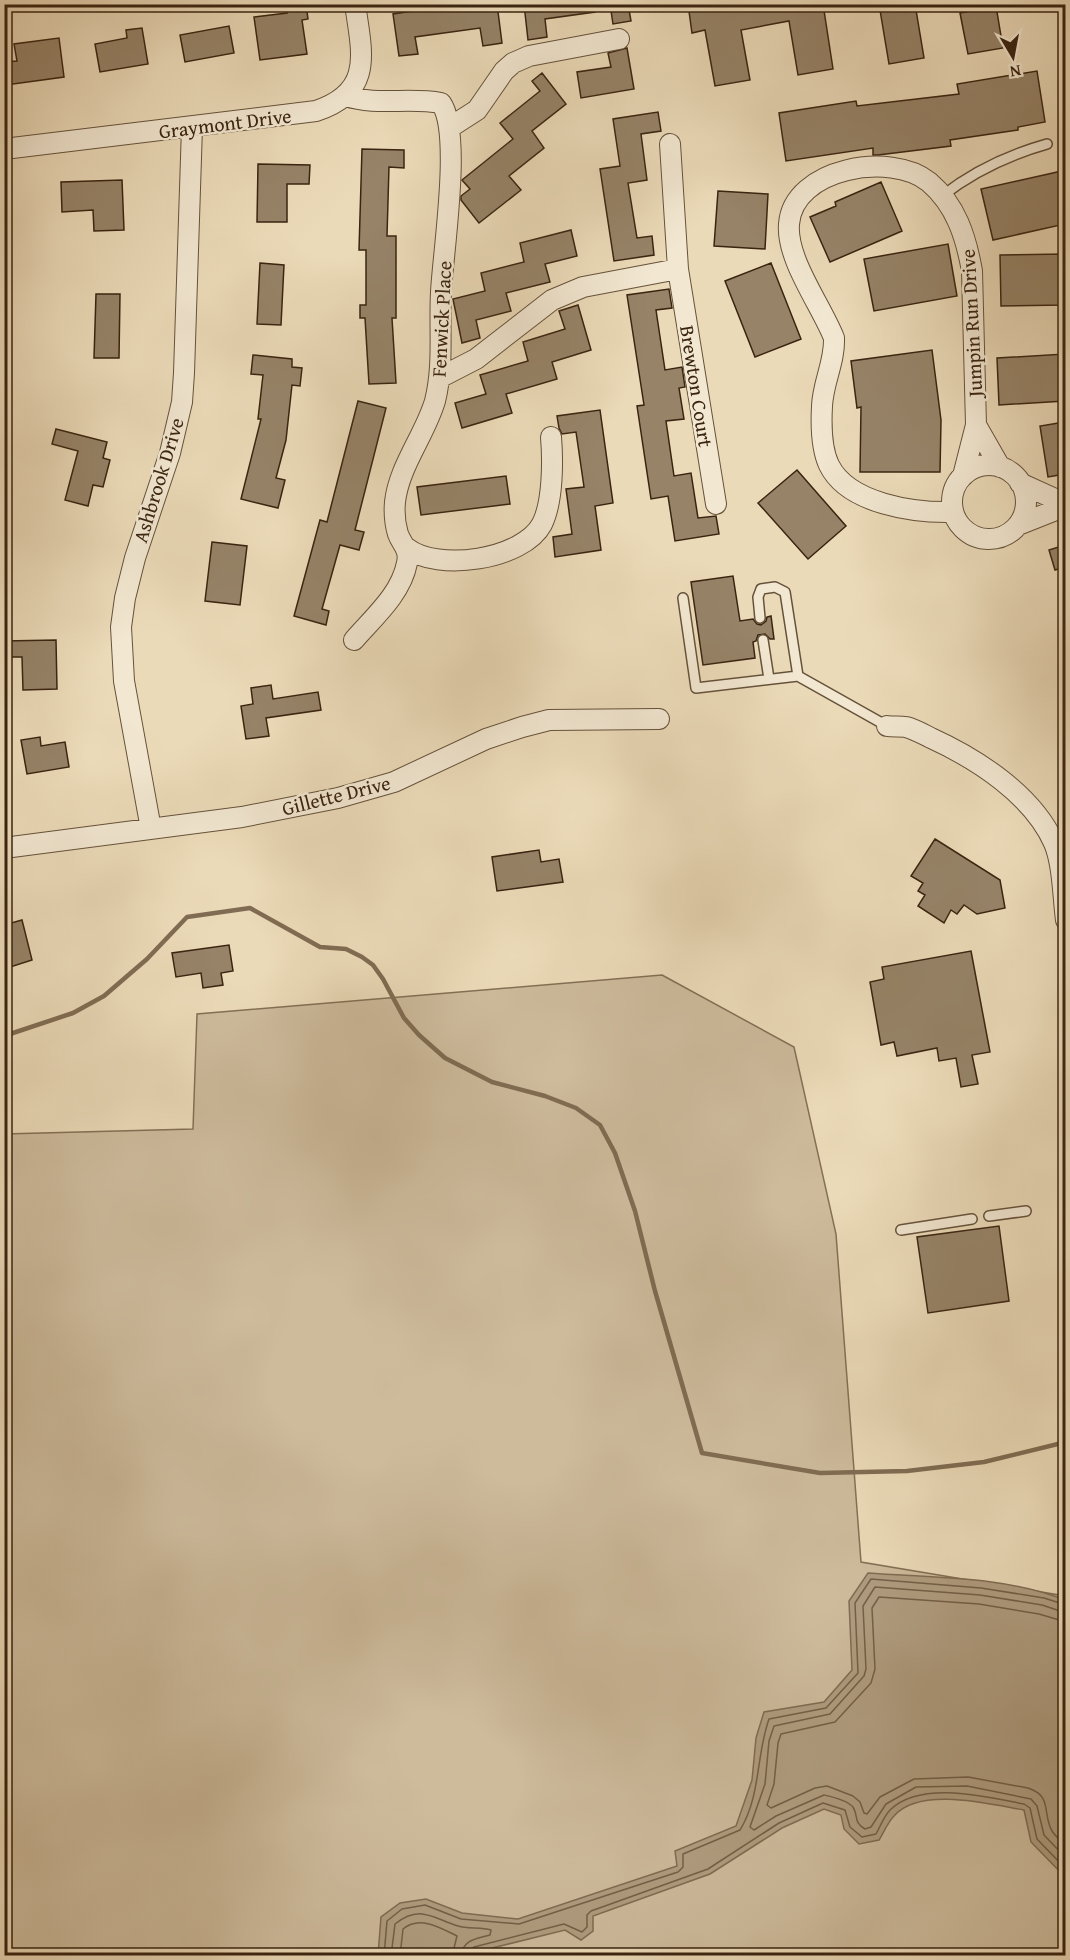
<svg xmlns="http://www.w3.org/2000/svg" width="1070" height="1960" viewBox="0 0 1070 1960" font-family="'Gentium Book Plus',serif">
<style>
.green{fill:#cdbb9c;stroke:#847056;stroke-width:1.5}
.water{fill:#af9c7f;stroke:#806c53;stroke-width:1.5}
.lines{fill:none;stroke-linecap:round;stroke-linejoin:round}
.shore{stroke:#746048;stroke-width:1.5}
.stream{stroke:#806c53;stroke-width:4.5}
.building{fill:#968368;stroke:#3a2411;stroke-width:1.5}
.service-casing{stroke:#66523b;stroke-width:12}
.minor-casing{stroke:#66523b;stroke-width:22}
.service{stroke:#f2e7d1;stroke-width:9}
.minor{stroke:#f2e7d1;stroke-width:20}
.labels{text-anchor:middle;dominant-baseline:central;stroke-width:5;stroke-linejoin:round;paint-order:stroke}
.street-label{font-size:20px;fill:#3a2411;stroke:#f2e7d1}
</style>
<rect width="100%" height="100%" fill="#ebdab8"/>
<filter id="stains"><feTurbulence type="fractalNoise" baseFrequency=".00333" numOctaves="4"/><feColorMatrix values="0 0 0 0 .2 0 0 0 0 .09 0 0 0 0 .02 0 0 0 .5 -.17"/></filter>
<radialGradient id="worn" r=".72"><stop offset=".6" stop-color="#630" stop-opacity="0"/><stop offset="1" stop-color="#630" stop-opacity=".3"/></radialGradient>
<path class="green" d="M662 975 794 1047 836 1234 861 1562 1065 1596V1955H5L4 1134 193 1129 197 1014Z"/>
<path class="water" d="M868 1573C933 1578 1004 1576 1065 1600V1877L1031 1842 1024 1810C990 1804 919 1786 894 1816 888 1822 884 1832 879 1840L859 1844 844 1829 841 1815 824 1809 782 1828 710 1874 593 1916V1931L581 1940 565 1930 464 1955H378L381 1917 400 1903 426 1899 462 1913 518 1919 677 1866 675 1851 736 1826 752 1780 756 1738 764 1712 824 1702 852 1670 849 1601Z"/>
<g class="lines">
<path class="shore" d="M1066 1613 1042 1605 980 1595 875 1587 863 1606 866 1669 864 1676 830 1714 774 1726 769 1741 765 1784 750 1827 754 1830 776 1816 824 1795C833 1797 847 1800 853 1807 859 1817 853 1822 865 1829L871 1827 886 1804 916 1787 967 1786 1031 1799 1037 1806 1044 1835 1066 1858
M1066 1622 1039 1614 979 1604 879 1597 872 1608 875 1669 871 1683 835 1722 781 1734 778 1743 774 1784 767 1805 771 1808 815 1788 827 1786 853 1796 860 1802 864 1813 867 1814 880 1797 914 1779 968 1777 1028 1788C1053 1796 1042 1814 1052 1831 1055 1836 1061 1841 1066 1845
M384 1956 387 1921 402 1909 425 1905 461 1919 519 1924 678 1872 683 1867V1854L740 1830C761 1796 756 1755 769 1719L826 1708 858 1673 855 1603 871 1579 981 1588 1044 1598 1066 1605
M391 1956 395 1924C420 1904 432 1918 458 1926 468 1929 481 1927 491 1930L490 1935C477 1939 463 1939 461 1956
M400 1956 403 1929C420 1915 441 1928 457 1936L452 1956
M469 1956 470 1950 474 1947 564 1924 582 1932 587 1927V1915L591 1911 708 1869 779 1823 823 1803 845 1810 850 1827 862 1837 876 1834C880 1827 884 1816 890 1810 921 1780 987 1797 1024 1804L1030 1808 1037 1839 1066 1869"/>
<path class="stream" d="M4 1036 73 1013 104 996 147 959 187 917 250 908 320 947 346 949 362 957 373 965 383 979 404 1018 419 1035 445 1058 492 1082 545 1096 576 1108 600 1125 615 1153 635 1211 655 1291 702 1453 820 1473 907 1471 984 1462 1066 1442"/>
</g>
<path class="building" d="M285 4H306L308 19 302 20 307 54 260 60 254 17 287 13Z
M459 4H497L502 43 483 46 480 28 415 37 418 54 399 56 393 14Z
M524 4H594L595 12 545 19 547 37 528 40Z
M610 4H628L631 21 613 24Z
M688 4H823L833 69 798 75 789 21 741 30 750 80 715 86 705 30 692 33Z
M879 4H915L924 58 889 64Z
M996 6 1003 48 968 54 960 13Z
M229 26 234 53 185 62 180 35Z
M142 28 148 64 100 72 95 44 127 38 126 30Z
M59 38 64 77 6 85 4 62 17 61 14 44Z
M627 48 634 89 581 98 577 72 611 67 608 53Z
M1037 71 1045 122 1018 127V130L950 140 951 146 878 155H873V148L786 161 779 113 856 101 857 106 959 94 957 84Z
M542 73 566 104 532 131 544 148 509 176 521 190 479 223 461 200V196L470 189 462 180 513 139 500 123 540 91 532 81Z
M658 112 661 131 641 134 647 180 628 183 637 238 652 236 654 255 614 261 600 169 620 166 613 119Z
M362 149 404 150V168L389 167 387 236H396V318H392L396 383 369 384 365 318H360V305H366V250H359Z
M258 164 310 165 309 184H287V222H257Z
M1062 171 1065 185V224L993 240 981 189Z
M122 180 124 230 94 231 93 210 62 212 61 182Z
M881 182 902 231 830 262 810 217 836 206 835 202Z
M718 191 768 194 765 249 714 246Z
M571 230 577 256 545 264 550 282 506 293 511 311 476 320 480 338 462 343 453 299 485 291 481 273 524 262 520 243Z
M948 244 957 296 874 311 864 259Z
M1065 254V305L1001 306 1000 255Z
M260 263 284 265 281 325 257 324Z
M771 263 801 339 755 357 725 281Z
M669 289 672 308 656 310 665 370 682 367 685 387 679 388 684 419 666 421 674 476 691 473 698 518 716 516 719 534 675 541 668 496 651 499 637 406 644 405 627 295Z
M96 294H120L119 358H94Z
M578 305 591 350 552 362 557 379 506 394 512 413 462 428 455 403 486 394 480 375 528 361 523 342 565 329 559 311Z
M932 350 941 420 940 472H860L861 407 857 408 851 361Z
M1065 354V401L999 405 997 358Z
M253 355 292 359V367L302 368 300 386 292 385 286 440 276 478 285 480 278 508 241 499 261 419H258L263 375 251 374Z
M358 401 386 408 355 530 364 532 359 550 340 545 322 609 329 611 326 625 294 616 320 520 327 522Z
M600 410 613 503 595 506 601 550 555 557 553 537 572 534 566 489 584 487 576 432 562 434 559 428 557 416Z
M1065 422V474L1048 477 1040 426Z
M56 429 107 442 103 458 110 460 103 487 93 485 88 506 65 500 78 451 52 444Z
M797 470 846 526 808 559 758 503Z
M506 476 510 504 421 515 417 487Z
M212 542 247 546 240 605 205 601Z
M1065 545V567L1055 570 1049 550Z
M733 576 740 621 753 619 757 624 761 625 766 621 767 617 771 616 774 639H770L765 634 758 635 756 641 753 642 755 658 703 665 691 582Z
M56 640 57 689 23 690 22 657H4V641Z
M271 685 273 699 318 692 321 710 266 718 269 736 246 739 241 706 253 704 251 688Z
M40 737 41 746 65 742 69 767 27 774 21 740Z
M935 839 1000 880 1005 908 977 914 964 905 957 914 951 910 944 923 918 906 925 895 918 891 923 883 911 876Z
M539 850 541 862 559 859 563 882 497 891 492 857Z
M22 920 32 960 4 969V925Z
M229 945 233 971 221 973 223 985 203 988 201 973 176 977 172 953Z
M971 951 990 1052 972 1055 978 1084 961 1087 956 1058 939 1061 937 1048 897 1056 894 1042 881 1045 870 982 884 979 882 967Z
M999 1226 1009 1301 928 1313 917 1237Z"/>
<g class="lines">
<defs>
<path id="service" d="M942 196C974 171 1008 155 1047 144
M683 598 696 688 798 676 887 726
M760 618 758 597 761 589 775 587 785 592 798 676
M763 640 769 679
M989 1216 1026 1211
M901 1230 972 1219"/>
<path id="minor" d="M346 96C377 106 409 97 441 103 462 132 443 252 441 292 439 328 444 365 435 401 425 435 399 466 395 502 394 513 395 524 398 534 402 545 410 549 407 563 401 594 374 617 354 640
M449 128 477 110 504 71 513 63 529 56 619 39
M670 144 678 269 716 504
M4 149 316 111C374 92 362 53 355 4
M439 378 476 359 552 300 583 287 678 269
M952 502a37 37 0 1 1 74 0a37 37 0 1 1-74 0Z
M963 476 976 425 1000 467
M1020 483 1066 504
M953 512C914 513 848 504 829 465 821 448 821 424 822 406 823 382 835 362 834 338 821 305 786 259 789 224 793 168 891 151 929 182 956 205 966 237 972 271L976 425
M1018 525 1066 506
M407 548C437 572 523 560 542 524 553 502 553 461 551 437
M887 726C893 727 900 726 906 727 914 729 923 734 931 738 977 759 1033 795 1054 843 1063 864 1063 898 1066 920
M151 829 124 681 121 627 125 598 135 558 170 453 182 402 184 373 192 127
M4 848 242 817 338 798 394 782 486 739 522 727 549 720 659 719"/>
</defs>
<use href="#service" class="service-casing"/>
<use href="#minor" class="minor-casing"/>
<use href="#service" class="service"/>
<use href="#minor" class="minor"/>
</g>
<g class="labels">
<g class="street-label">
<text transform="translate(225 123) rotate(-7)">Graymont Drive</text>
<text transform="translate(441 319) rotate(-87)">Fenwick Place</text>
<text transform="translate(971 323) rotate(-93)">Jumpin Run Drive</text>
<text transform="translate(697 386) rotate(81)">Brewton Court</text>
<text transform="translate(158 480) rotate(-73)">Ashbrook Drive</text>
<text transform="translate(336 795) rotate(-14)">Gillette Drive</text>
</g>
</g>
<rect width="1070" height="1960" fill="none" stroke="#ebdab8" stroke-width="24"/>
<rect x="6" y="6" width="1058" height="1948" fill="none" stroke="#3a2411" stroke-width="3"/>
<rect x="12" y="12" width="1046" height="1936" fill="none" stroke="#3a2411" stroke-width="1.5"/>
<g transform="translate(1013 57) rotate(170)" stroke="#f2e7d1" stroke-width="4.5" paint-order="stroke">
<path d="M0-4.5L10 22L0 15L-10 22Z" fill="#3a2411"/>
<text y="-9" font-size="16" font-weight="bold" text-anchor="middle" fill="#3a2411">N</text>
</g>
<rect width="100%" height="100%" filter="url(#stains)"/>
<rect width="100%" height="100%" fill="url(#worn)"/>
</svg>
